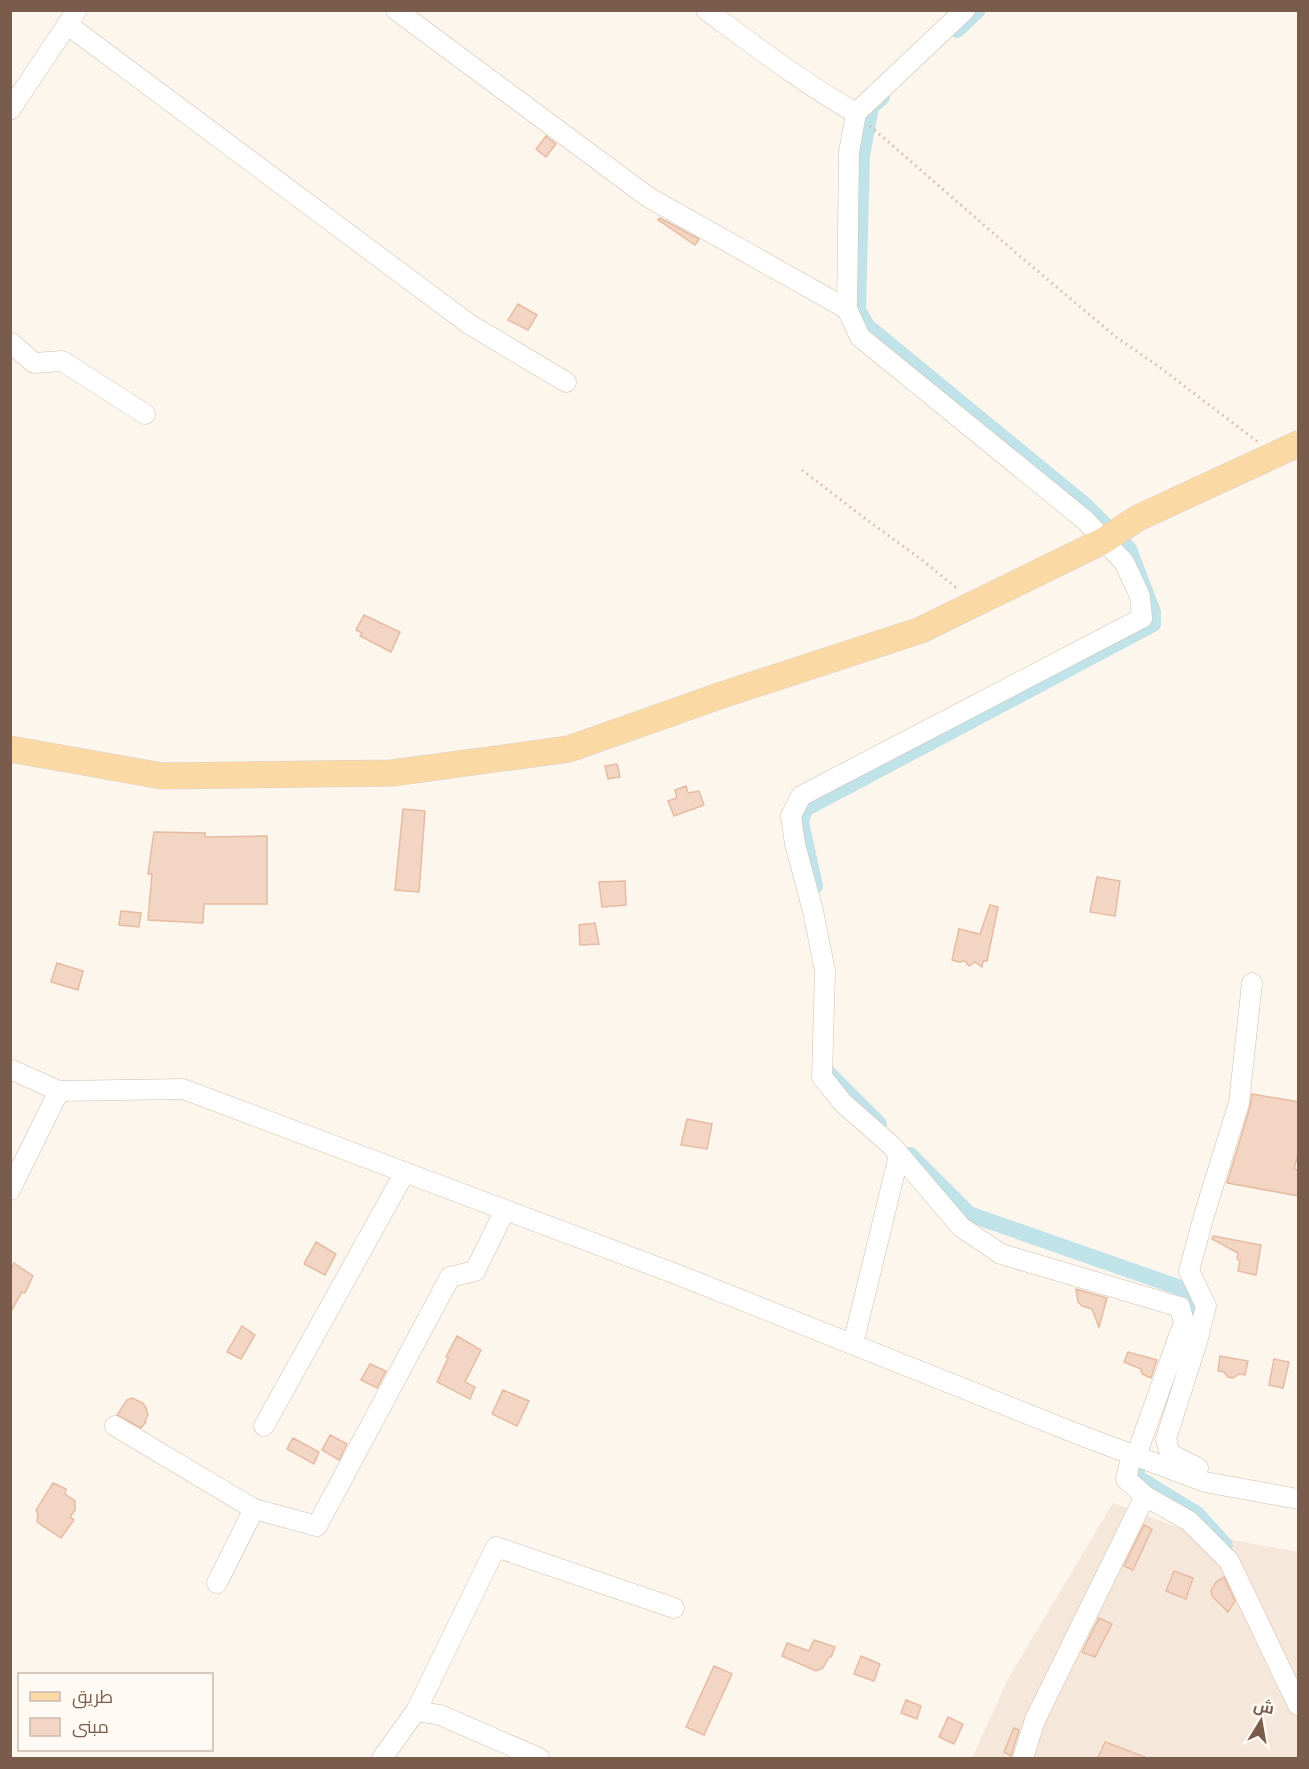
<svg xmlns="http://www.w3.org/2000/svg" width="1309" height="1769" viewBox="0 0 1309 1769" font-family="'DM Sans',Cairo,sans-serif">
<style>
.residential{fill:#f5e8da}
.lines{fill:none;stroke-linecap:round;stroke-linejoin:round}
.canal{stroke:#bfe3e8;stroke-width:16}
.building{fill:#f3d5c3;stroke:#e6bba3;stroke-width:1.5}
.minor-casing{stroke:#d1beb0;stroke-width:21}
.major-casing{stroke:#dad1cd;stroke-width:27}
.path{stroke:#d9b8a5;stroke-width:3;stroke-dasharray:1.5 4.5;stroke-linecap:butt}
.minor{stroke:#fff;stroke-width:20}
.major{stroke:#fbd9a5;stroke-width:26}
</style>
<rect width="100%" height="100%" fill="#fdf6ec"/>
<path class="residential" d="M1113 1503 1191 1532 1298 1552V1758H972L1008 1679Z"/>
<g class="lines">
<path class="canal" d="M957 30 978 10
M815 886 801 822 805 809 1153 624V612L1129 549 1085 505 867 326 858 310 862 156 871 107 882 97
M827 1072 879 1124
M910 1155 969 1214 1198 1294 1185 1332
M1139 1464 1135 1476 1197 1514 1225 1545"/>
</g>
<path class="building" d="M546 136 556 144 546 157 536 149Z
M660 218 699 239 695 245 658 220Z
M518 304 537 315 528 330 508 320Z
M364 615 400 632 391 652 360 636 362 633 356 630Z
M617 764 620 777 608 779 605 766Z
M686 786 688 793 699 791 704 805 674 816 668 801 677 798 675 790Z
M403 809 425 811 419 892 395 890Z
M154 832 205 833V837L267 836V904H204L203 923 148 920 152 874H148Z
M1097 877 1120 881 1115 916 1090 912Z
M625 881 626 905 602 907 599 882Z
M990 905 998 907 987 961H983L982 967 975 962 969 966 965 961 959 962 952 960 959 929 980 934Z
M121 911 141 913 139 927 119 925Z
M595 923 599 944 580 945 579 925Z
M57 963 83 971 78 990 51 982Z
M1252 1094 1299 1102V1151L1294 1169 1299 1170V1196L1227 1183 1250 1107Z
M687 1119 712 1124 707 1149 681 1145Z
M1213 1236 1261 1245 1256 1275 1238 1271 1240 1261 1237 1259 1238 1253 1212 1239Z
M316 1242 336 1254 325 1275 304 1264Z
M14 1263 33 1276 25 1293 22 1292 10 1313V1271Z
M1076 1289 1107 1298 1099 1327 1092 1309 1082 1306 1078 1302Z
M242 1326 255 1335 241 1359 227 1352Z
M457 1336 481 1350 465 1382 475 1387 470 1399 437 1382 448 1358 446 1357Z
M1128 1352 1157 1360 1151 1378 1142 1374 1141 1369 1124 1362Z
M1220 1356 1248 1361 1245 1375 1239 1374 1233 1378 1228 1377 1224 1372 1218 1371Z
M1274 1359 1289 1362 1283 1388 1269 1385Z
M370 1364 386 1371 377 1388 361 1380Z
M503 1390 529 1401 517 1426 492 1414Z
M132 1398 143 1403 146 1408 148 1415 145 1421 146 1422 141 1428 117 1415 127 1400Z
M330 1435 347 1444 339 1460 322 1450Z
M293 1438 319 1452 314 1464 287 1449Z
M53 1483 66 1489 65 1494 75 1501V1510L70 1517 74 1520 61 1538 37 1522 38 1515 36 1510Z
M1144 1525 1152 1529 1133 1570 1124 1566Z
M1174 1571 1193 1578 1186 1599 1166 1591Z
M1224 1577 1235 1601 1228 1612 1212 1596 1211 1591 1216 1582Z
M1099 1618 1112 1624 1095 1657 1082 1652Z
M814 1640 835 1647 831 1657H829L823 1668 816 1671 782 1656 787 1643 809 1651Z
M861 1656 880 1664 874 1681 854 1674Z
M714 1666 732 1674 704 1735 686 1727Z
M906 1700 921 1706 917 1719 901 1713Z
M948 1717 963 1724 954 1744 939 1737Z
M1014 1728 1019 1730 1011 1756 1004 1752Z
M1105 1742 1145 1757V1758H1098Z"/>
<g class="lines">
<defs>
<path id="minor" d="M396 10 648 197 847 309
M706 10C755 46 803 83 856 113
M965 10 856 113 849 152 847 309 860 337 1086 521 1124 562 1140 596 1142 618 801 796 791 816 795 844 813 911 825 971 822 1077 843 1103 892 1146 961 1227 1001 1254 1180 1307 1184 1322 1136 1456
M68 25 469 324 566 382
M10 110 77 10
M10 342 34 363 62 361 145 414
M10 1069 59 1091 183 1089 676 1274 1080 1435 1205 1482 1298 1499
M10 1190 59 1091
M853 1344 899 1155
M115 1426 254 1509
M264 1426 405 1172
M1198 1468 1170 1454 1166 1439 1197 1342 1206 1306 1189 1271 1205 1212 1239 1103 1252 983
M1145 1496 1189 1521 1229 1561 1298 1705
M217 1583 254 1509 317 1526 450 1277 475 1271 505 1210
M416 1711 440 1715 539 1758
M382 1758 416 1711 496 1547 674 1608
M1023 1758 1035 1720 1145 1496 1126 1479 1132 1454"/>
<path id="major" d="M10 749 162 776 392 773 569 749 719 696 921 630 1103 541 1138 518 1298 444"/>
</defs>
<use href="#minor" class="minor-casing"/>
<use href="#major" class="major-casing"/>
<path class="path" d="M870 126 1015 252 1116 337 1158 366 1258 442
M802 470 867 520 922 560 959 590"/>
<use href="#minor" class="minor"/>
<use href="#major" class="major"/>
</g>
<rect width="1309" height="1769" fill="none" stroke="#7a5c4d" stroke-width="24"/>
<rect x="18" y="1673" width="195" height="78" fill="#fffaf3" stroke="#cabbb1" stroke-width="1.5"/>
<rect x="30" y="1692" width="30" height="9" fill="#fbd9a5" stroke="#cabbb1" stroke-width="1.5"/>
<text x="72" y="1703" font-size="18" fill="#7a5c4d">طريق</text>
<rect x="30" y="1718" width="30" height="18" fill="#f3d5c3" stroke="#cabbb1" stroke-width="1.5"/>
<text x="72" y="1733" font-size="18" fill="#7a5c4d">مبنى</text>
<g transform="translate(1261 1721) rotate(11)" stroke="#fffaf3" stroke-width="4.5" paint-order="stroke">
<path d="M0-4.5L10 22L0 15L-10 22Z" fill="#7a5c4d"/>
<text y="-9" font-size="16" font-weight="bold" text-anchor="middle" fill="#7a5c4d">ش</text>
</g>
</svg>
